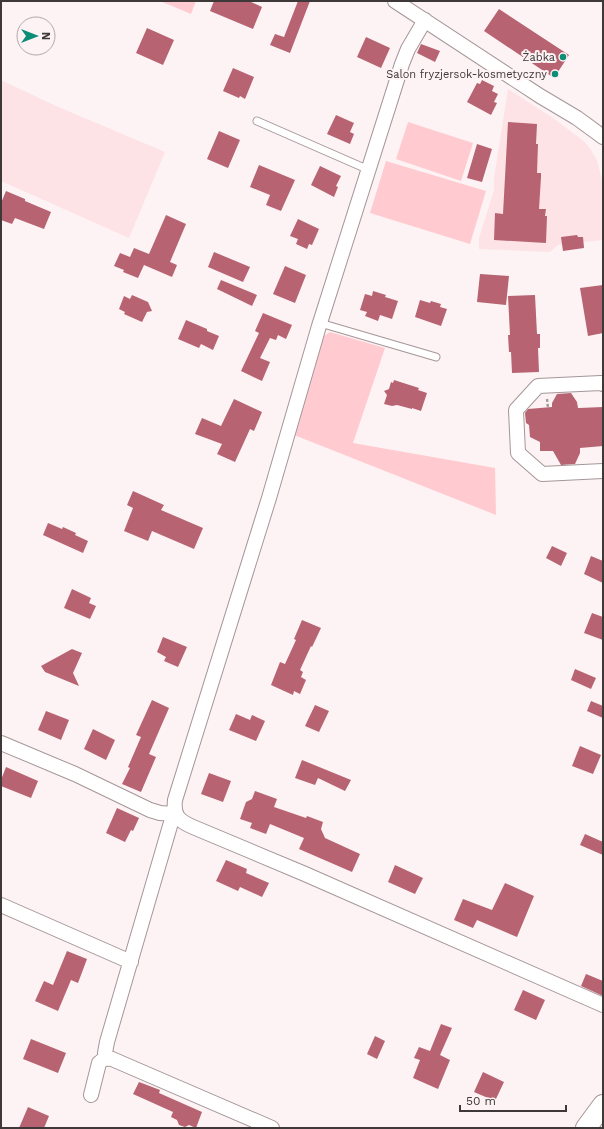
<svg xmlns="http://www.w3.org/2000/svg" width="604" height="1129" viewBox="0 0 604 1129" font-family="'Work Sans',sans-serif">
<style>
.built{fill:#fde3e6}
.green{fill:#ffcbd1}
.building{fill:#b76371}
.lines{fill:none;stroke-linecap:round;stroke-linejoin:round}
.lane-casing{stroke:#a59698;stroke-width:9}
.street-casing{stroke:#a59698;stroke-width:16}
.secondary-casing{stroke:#a59698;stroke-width:22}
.path{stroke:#a39b9c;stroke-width:2.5;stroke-dasharray:3 2;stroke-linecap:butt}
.lane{stroke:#fff;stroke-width:7}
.street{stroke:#fff;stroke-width:14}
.secondary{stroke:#fff;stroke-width:20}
.poi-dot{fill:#0b8e75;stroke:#fdf3f4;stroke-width:1.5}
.labels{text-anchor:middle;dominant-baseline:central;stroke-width:4;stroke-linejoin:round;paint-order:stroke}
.poi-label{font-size:11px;fill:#3e3839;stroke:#fdf3f4;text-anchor:end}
</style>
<rect width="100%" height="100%" fill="#fdf3f4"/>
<path class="built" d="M1 80 56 106 165 152 129 238 1 181Z
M508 89 553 118 585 142 591 150 597 160 603 184V240L558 245 550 252 479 249V238L494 190V178Z"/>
<path class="green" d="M160 1H196L191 14Z
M408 122 473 143 461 181 396 159Z
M386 161 486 191 470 244 370 213Z
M330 332 385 348 353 443 495 468 496 515 294 435 324 336Z"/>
<path class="building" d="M214 1H249L262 7 253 29 210 11Z
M298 1H310L290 53 270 45 275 34 284 37Z
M499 9 569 55 554 78 484 31Z
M147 28 174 40 163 65 136 53Z
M366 37 390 48 381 68 357 57Z
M421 44 440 51 435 62 417 53Z
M233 68 254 77 245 99 240 96 239 98 223 91Z
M482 80 494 86 492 91 498 94 494 102 497 103 491 115 467 102 477 83 480 84Z
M336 115 354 123 350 132 354 134 350 144 327 134Z
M508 122 537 124 536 144H538L537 173H541V177L539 209H546L545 216H547L546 243 494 240 495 213 503 214Z
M219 131 240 140 228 168 207 159Z
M477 144 492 149 482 182 467 178Z
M259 165 295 180 281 211 266 205 270 195 250 187Z
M320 166 341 176 336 186 338 187 334 197 311 185Z
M6 191 25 199V201L51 212 44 229 15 218 12 224 1 220V203Z
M166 215 186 224 170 262 177 265 172 277 144 265 138 278 123 272 124 270 114 266 120 253 130 257 134 248 149 254Z
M298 219 319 229 312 245 309 244 307 249 296 244 298 239 290 236Z
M577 235 578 237H583L584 248 563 251 561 237Z
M214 252 250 267 243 282 208 267Z
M285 266 306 275 295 303 273 294Z
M480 274 509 276 506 305 477 302Z
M221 280 257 295 252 306 217 289Z
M603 285V333L588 336 580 288Z
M373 291 386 295 385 297 398 301 392 319 380 315 378 321 365 316 367 312 360 310 365 294 372 296Z
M132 295 148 302 152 311 147 312 142 322 124 314 125 312 119 309 124 296 130 299Z
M535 295 537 334H540V348H538L539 372 512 373 511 352H509L508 335H510L508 296Z
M420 300 430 303 431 301 441 304 440 307 447 309 441 326 415 317Z
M263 313 292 325 286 339 278 335 276 340 270 338 260 358 270 362 262 381 241 371 259 333 255 331Z
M186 320 207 329V331L219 336 213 350 201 344 199 348 178 339Z
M394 380 419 388 418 390 427 393 421 411 412 408V409L397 405 392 406 384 404 387 395 384 391 389 389 391 382 393 383Z
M571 393 577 402 578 408H579L603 407V446L580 448V453L575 464 561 465 553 451H540V442L530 437 529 425 526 423 525 413 528 409 552 407V403L557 394Z
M234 399 262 412 254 431 250 429 235 462 217 454 222 444 195 434 202 418 221 426Z
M133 491 164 505 161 510 203 528 194 549 152 531 148 541 124 531 133 508 127 505Z
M48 523 62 529 63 527 76 533 75 535 88 541 83 553 43 535Z
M552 546 567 553 561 566 546 558Z
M591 556 603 561V583L584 574Z
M72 589 91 598 89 603 96 606 90 619 64 608Z
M592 613 603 617V640L584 633Z
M302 620 321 628 312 647 311 646 300 670 303 672 301 677 306 680 300 694 294 691 293 695 271 685 280 662 285 664 296 640 294 639Z
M163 637 187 647 178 667 164 661 166 657 157 652Z
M72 649 82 653 73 673 79 686 45 672 41 666Z
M575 669 596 678 591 689 571 680Z
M152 700 169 708 149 754 156 757 141 792 122 784 130 768 128 767 141 737 136 735Z
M591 701 603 706V718L587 711Z
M315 705 329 711 319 732 305 726Z
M46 711 69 720 61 740 38 730Z
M236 714 250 720 252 715 265 721 256 741 229 730Z
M93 729 115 740 106 760 84 749Z
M580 746 601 755 593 774 572 766Z
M302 760 351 780 345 791 318 778 315 785 295 778Z
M6 767 38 781 31 798 1 786V780Z
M209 773 231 781 223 802 201 794Z
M255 791 277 799 274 807 306 818 307 816 323 822 321 829 325 838 360 854 352 872 299 849 304 838 270 824 266 834 250 828 252 823 240 819 246 802 252 799Z
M117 808 139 818 133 831 131 830 125 842 106 833Z
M585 834 603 842V855L580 845Z
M226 860 247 869 246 873 269 883 262 897 240 887 238 891 216 881Z
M395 865 423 878 415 894 388 882Z
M505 883 534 896 517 937 477 920 473 928 454 920 463 899 492 910Z
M67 951 87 959 78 983 71 980 58 1011 35 1001 44 981 53 985Z
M586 974 603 981V996L581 986Z
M523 990 545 1000 536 1020 514 1010Z
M441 1024 452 1028 440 1055 450 1060 438 1089 413 1078 420 1060 414 1058 419 1047 430 1051Z
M375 1036 385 1041 377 1059 367 1054Z
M31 1039 66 1053 58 1073 23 1059Z
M483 1072 504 1082 495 1101 474 1092Z
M139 1082 160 1090 159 1093 202 1112 196 1128 189 1125 185 1127 179 1125 177 1120 171 1117 173 1112 133 1094Z
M28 1107 49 1116 44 1128H19Z"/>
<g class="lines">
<defs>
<path id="lane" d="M257 121 369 170
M320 323 436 357"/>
<path id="street" d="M395 1 540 96 577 118 603 137
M425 20 408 49 402 64 319 326 269 498 175 800C173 816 179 821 193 827L305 874 603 1005
M603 384 601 383 538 386 516 410 518 453 542 474 603 471
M1 743 75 774 150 810 160 813 175 814
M1 905 131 962
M107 1058 105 1053 107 1042 172 819 175 814
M91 1095 99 1063C103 1059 106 1058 112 1059L272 1128"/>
<path id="secondary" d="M586 1128 603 1105"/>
</defs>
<use href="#lane" class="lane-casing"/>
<use href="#street" class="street-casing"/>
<use href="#secondary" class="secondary-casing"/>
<path class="path" d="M547 399 548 408"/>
<use href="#lane" class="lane"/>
<use href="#street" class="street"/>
<use href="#secondary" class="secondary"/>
</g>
<g class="poi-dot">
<circle cx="563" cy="57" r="4"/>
<circle cx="555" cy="74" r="4"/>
</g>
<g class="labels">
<g class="poi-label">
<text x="555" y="57">Żabka</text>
<text x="547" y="74">Salon fryzjersok-kosmetyczny</text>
</g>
</g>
<rect width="604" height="1129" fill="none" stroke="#3e3839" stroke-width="4"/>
<g transform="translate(36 36) rotate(90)"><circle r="19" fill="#fdf3f4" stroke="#b1a8a9"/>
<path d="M0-3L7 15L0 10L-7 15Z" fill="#0b8e75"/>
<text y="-6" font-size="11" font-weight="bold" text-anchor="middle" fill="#3e3839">N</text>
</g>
<path d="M460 1105v6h106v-6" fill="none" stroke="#3e3839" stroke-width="2"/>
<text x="466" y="1105" font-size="12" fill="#3e3839" stroke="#fdf3f4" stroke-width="3" paint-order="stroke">50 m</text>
</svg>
